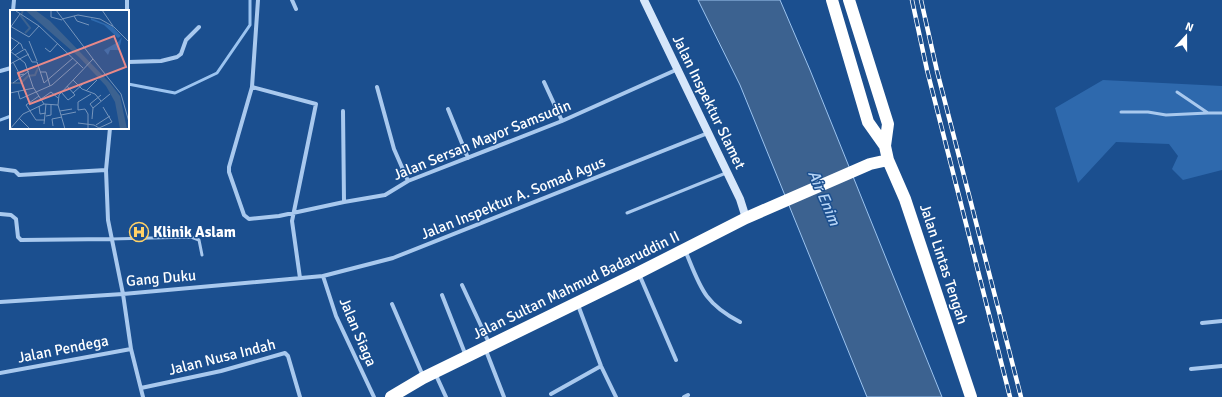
<svg xmlns="http://www.w3.org/2000/svg" width="1222" height="397" viewBox="0 0 1222 397" font-family="Signika,sans-serif">
<style>
.green{fill:#2e69ad}
.water{fill:#3c6290;stroke:#9cc4f0}
.lines{fill:none;stroke-linecap:round;stroke-linejoin:round}
.stream{stroke:#9cc4f0;stroke-width:3}
.lane{stroke:#a9c9ee;stroke-width:3}
.street{stroke:#a9c9ee;stroke-width:4}
.secondary{stroke:#d6e6fa;stroke-width:8}
.highway{stroke:#fff;stroke-width:12}
.rail-casing{stroke:#fff;stroke-width:4.5}
.rail{stroke:#1b4f8f;stroke-width:3;stroke-dasharray:9;stroke-linecap:butt}
.labels{text-anchor:middle;dominant-baseline:central;stroke-width:3;stroke-linejoin:round;paint-order:stroke}
.street-label{font-size:15px;fill:#fff;stroke:#1b4f8f}
.poi-label{font-size:15px;font-weight:bold;fill:#fff;stroke:#1b4f8f;text-anchor:start}
.water-label{font-size:16px;font-style:italic;fill:#b5d3f5;stroke:#1b4f8f}
.inset-river{fill:none;stroke:#3c6290;stroke-width:2}
.inset-road{fill:none;stroke:#7695bc;stroke-width:1}
.view{fill:#e88989;fill-opacity:0.15;stroke:#e88989;stroke-width:2}
.inset-edge{fill:none;stroke:#fff;stroke-width:2}
</style>
<rect width="100%" height="100%" fill="#1b4f8f"/>
<path class="green" d="M1103 80 1222 86V170L1183 180 1172 169 1178 156 1169 144 1116 142 1078 183 1055 108Z"/>
<path class="water" d="M698 0H780L810 70 942 397H867L740 85Z"/>
<g class="lines">
<path class="stream" d="M128 84 175 93 217 73 250 25V0
M0 120 11 116"/>
<path class="lane" d="M1177 92 1208 113H1222
M1121 112H1148L1166 115 1208 113
M627 213 726 173
M111 239 191 237 199 240 202 255"/>
<path class="street" d="M258 0 252 87 229 167V172L244 215 249 219 279 216 344 202 385 195 408 181 562 121 678 69
M292 0 296 9
M13 11 14 0
M127 11V0
M128 62 161 61 177 57 181 54 186 40 199 27
M0 71 11 68
M544 82 562 121
M252 87 316 104 292 221 300 278
M377 87 394 149 408 181
M448 109 468 158
M343 111 344 202
M110 128 106 170 108 220 123 294 131 349 143 397
M0 169 15 171 19 175 106 170
M0 214 11 215 16 219 18 237 21 240 111 239
M685 250C700 286 703 303 740 322
M639 274 676 360
M323 276 336 316 374 397
M462 285 489 343
M442 295 466 356
M0 302 123 294 323 276 393 258 708 133
M392 304 423 376
M578 305 601 366 616 397
M1202 323 1222 321
M485 348 504 397
M1191 369 1222 366
M0 373 131 349
M435 373 446 397
M141 388 221 371 285 353 288 356 300 397
M551 394 601 366
M684 397 688 395"/>
<path class="secondary" d="M644 0 740 199 746 218"/>
<path class="highway" d="M832 0 868 122 885 146
M849 0 888 124 885 146 888 160
M391 397 423 378 638 273 746 218 870 164 888 160 905 199 971 397"/>
<defs>
<path id="rail" d="M912 0 927 70 1010 397
M921 0 937 71 1021 397"/>
</defs>
<use href="#rail" class="rail-casing"/>
<use href="#rail" class="rail"/>
</g>
<defs>
<symbol id="hospital-ring" viewBox="-11 -11 22 22"><circle r="9.5" fill="#1b4f8f" stroke="#ffd166" stroke-width="1.5"/><path d="M-5-5h3v3.5h4V-5h3V5h-3V1.5h-4V5h-3Z" fill="#ffd166"/></symbol>
</defs>
<g fill-rule="evenodd">
<use href="#hospital-ring" x="128" y="221" width="22" height="22"/>
</g>
<g class="labels">
<g class="street-label">
<text transform="translate(709 102) rotate(64)">Jalan Inspektur Slamet</text>
<text transform="translate(482 140) rotate(-22)">Jalan Sersan Mayor Samsudin</text>
<text transform="translate(513 198) rotate(-22)">Jalan Inspektur A. Somad Agus</text>
<text transform="translate(944 264) rotate(72)">Jalan Lintas Tengah</text>
<text transform="translate(161 278) rotate(-5)">Gang Duku</text>
<text transform="translate(576 285) rotate(-26)">Jalan Sultan Mahmud Badaruddin II</text>
<text transform="translate(358 332) rotate(67)">Jalan Siaga</text>
<text transform="translate(63 349) rotate(-11)">Jalan Pendega</text>
<text transform="translate(222 357) rotate(-14)">Jalan Nusa Indah</text>
</g>
<g class="poi-label">
<text x="153" y="232">Klinik Aslam</text>
</g>
<g class="water-label">
<text transform="translate(824 198) rotate(67)">Air Enim</text>
</g>
</g>
<g transform="translate(10 10)">
<rect width="119" height="119" fill="#1b4f8f"/>
<path d="M81 8 103 17 111 26 108 28 94 15 81 10ZM112 27 109 40H100L98 45 94 40 108 32Z" fill="#2e69ad"/>
<path d="M15 0H25L40 11 100 73 110 86 117 119H110L105 92 96 76 69 47Z" fill="#3c6290"/>
<path class="inset-river" d="M13 0 11 6 20 18 15 23M0 73H11L18 66 25 65 28 58"/>
<path class="inset-road" d="M41 0V7L52 10M46 0 83 49M92 0 103 16M6 1 29 16 73 58M64 6 67 11 79 15M52 9 68 5 90 9 104 17 119 32M0 16 19 27 29 16M0 18 10 4M0 27 11 34 13 39M19 31 27 51M35 38 40 42 48 33M0 41 15 53 23 77 34 94 48 95M0 42 9 33M5 45 15 39 22 52H27M3 52 10 65 14 64M27 52 34 73 63 48M0 54 19 44M30 62H36L40 76M63 70 72 79 85 84 91 91M3 73 19 61M8 81 10 89 42 75 68 52M76 81 87 70M51 82 58 90 65 85 57 76M0 83 24 78M63 83 74 73M29 86 16 95 26 110H35M31 89 41 82 48 88M29 96 30 104 36 103M83 98 80 94 91 85M50 101 62 99M51 105 66 102M36 106 41 105V95M9 108 20 119M82 109 83 98 100 84M68 113 84 115 89 118 102 112 93 97M34 114 36 94M86 115 100 106M43 116 42 109 52 107M0 119 13 104 34 94M55 119 48 95 49 85 83 49 111 84 119 112M78 119V104L75 99 68 100V92L81 84"/>
<path class="view" d="M104 26 116 57 20 94 8 63Z"/>
<rect width="119" height="119" class="inset-edge"/>
</g>
<g transform="translate(1186 36) rotate(21)" stroke="#1b4f8f" stroke-width="3" paint-order="stroke">
<path d="M0-3L7 15L0 10L-7 15Z" fill="#ffffff"/>
<text y="-6" font-size="11" font-weight="bold" text-anchor="middle" fill="#ffffff">N</text>
</g>
</svg>
